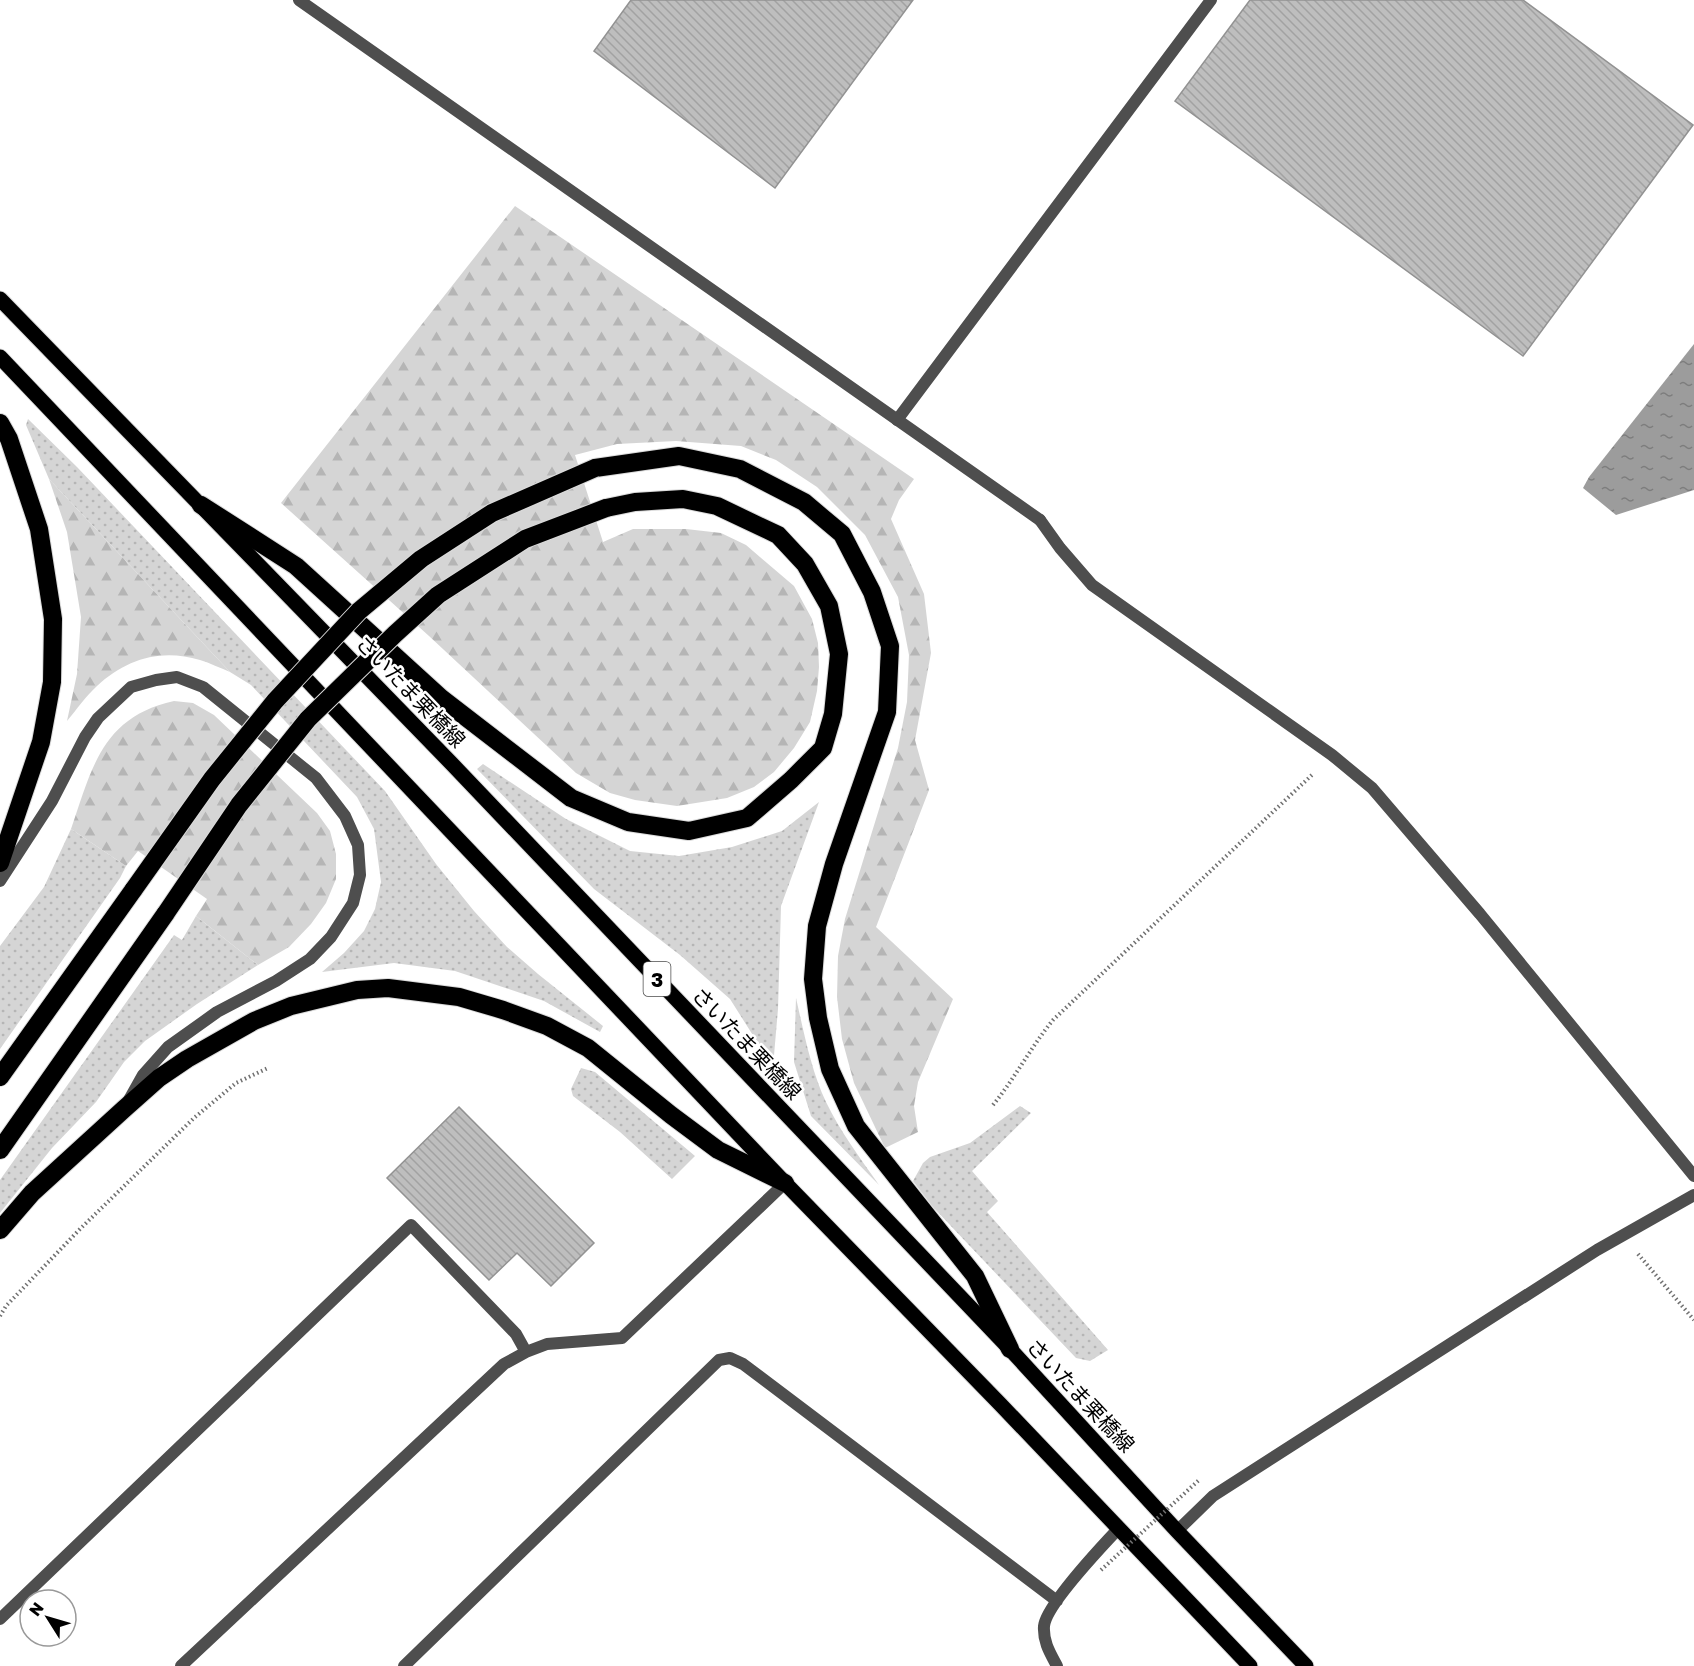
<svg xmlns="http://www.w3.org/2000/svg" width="1694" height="1666" viewBox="0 0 1694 1666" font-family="'Golos Text','Noto Sans JP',sans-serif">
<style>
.grass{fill:url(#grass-dots)}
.forest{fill:url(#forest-firs)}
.water{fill:url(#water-ripples)}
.building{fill:url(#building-back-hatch);stroke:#929292;stroke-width:1.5}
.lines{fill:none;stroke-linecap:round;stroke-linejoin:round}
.primary-casing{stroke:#dbdbdb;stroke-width:17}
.motorway-casing{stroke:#dbdbdb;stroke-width:20}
.path{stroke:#707070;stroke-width:4;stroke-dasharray:1.5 3;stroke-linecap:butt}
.service{stroke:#4e4e4e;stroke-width:12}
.minor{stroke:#4e4e4e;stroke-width:12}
.tertiary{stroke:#4e4e4e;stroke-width:12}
.primary{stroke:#000;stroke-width:15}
.motorway{stroke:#000;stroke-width:18}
.motorway-bridge-casing{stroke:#dbdbdb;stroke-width:20;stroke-linecap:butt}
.path-bridge{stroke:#707070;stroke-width:4;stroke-dasharray:1.5 3;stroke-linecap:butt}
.motorway-bridge{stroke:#000;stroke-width:18}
.labels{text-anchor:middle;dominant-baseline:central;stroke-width:5;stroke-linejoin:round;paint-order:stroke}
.shield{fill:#fff;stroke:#4c4c4c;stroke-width:1.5}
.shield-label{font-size:20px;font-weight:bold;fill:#000}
.street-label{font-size:21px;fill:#000;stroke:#fff}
</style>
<defs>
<pattern id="grass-dots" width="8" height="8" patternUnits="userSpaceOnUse" patternTransform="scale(1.5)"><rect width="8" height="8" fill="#d5d5d5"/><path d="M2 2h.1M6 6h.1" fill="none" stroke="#b5b5b5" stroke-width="1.8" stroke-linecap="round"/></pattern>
<pattern id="forest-firs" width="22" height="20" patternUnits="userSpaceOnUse" patternTransform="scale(1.5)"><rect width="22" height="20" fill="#d5d5d5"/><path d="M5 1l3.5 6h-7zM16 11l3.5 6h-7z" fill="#b5b5b5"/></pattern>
<pattern id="water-ripples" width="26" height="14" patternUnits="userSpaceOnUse" patternTransform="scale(1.5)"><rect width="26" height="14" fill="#9c9c9c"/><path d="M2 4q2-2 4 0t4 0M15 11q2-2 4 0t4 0" fill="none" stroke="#7d7d7d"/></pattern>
<pattern id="building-back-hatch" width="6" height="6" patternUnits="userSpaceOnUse" patternTransform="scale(1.5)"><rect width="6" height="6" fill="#bebebe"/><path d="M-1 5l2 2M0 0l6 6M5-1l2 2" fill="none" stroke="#a2a2a2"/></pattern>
</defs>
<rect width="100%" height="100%" fill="#fff"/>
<path class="grass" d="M28 419 77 467 385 791 436 864 474 911 507 947 538 974 603 1026 600 1032 544 1001 455 971 394 963 322 972 344 953 364 931 375 909 381 882 374 829 357 797 251 685 230 672 49 479 26 425Z
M483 764 566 819 630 851 679 856 732 847 782 831 819 802 781 906 778 1009 773 1067 730 999 680 955 594 889 477 769Z
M71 829 126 866 120 878 0 1049V946L44 887Z
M196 916 258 965 197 1004 145 1041 124 1062 96 1102 52 1148 0 1213V1180L174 935 182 940Z
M796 998C804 1033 811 1070 826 1102 840 1131 860 1158 879 1185L811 1116 794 1062Z
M581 1068 595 1072 695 1156 672 1179 620 1132 573 1096 571 1089Z
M1020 1106 1031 1113 972 1171 998 1201 987 1212 1108 1350 1090 1361 1076 1358 932 1206 913 1181 923 1163 930 1157 970 1143Z"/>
<path class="forest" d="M515 206 914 479 899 500 891 519 924 594 931 653 915 740 929 790 876 927 953 999 918 1082 914 1106 918 1132 885 1148 854 1083 842 1039 837 997 838 956 845 919 898 748 907 702 909 655 898 597 865 535 817 487 776 460 741 446 676 441 617 444 575 455 603 542 633 529H686L721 533 746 545 794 586 812 619 818 643 819 667 817 691 810 722 794 748 774 772 754 787 727 798 677 806 635 800 610 793 576 773 429 636 281 503Z
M49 479 230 672C220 668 210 663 200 660 161 648 126 659 97 686 86 696 77 709 67 721L77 674 81 617 67 532Z
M174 701 193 703 214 715 317 813 330 831 336 854V879L326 903 311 924 289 947 258 965 196 916 207 899 138 851 126 866 71 829C92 768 102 717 174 701Z"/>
<path class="water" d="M1694 344V490L1616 515 1583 488 1589 477Z"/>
<path class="building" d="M631 0H913L775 188 594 51Z
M1250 0H1523L1693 125 1523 356 1175 101Z
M459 1107 594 1243 551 1286 517 1253 489 1280 387 1178Z"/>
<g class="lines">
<defs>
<path id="primary" d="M0 299 452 764 1010 1349 1177 1531 1306 1666
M0 357 785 1183 1001 1405 1250 1666"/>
<path id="motorway" d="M0 423 9 439 39 529 53 619 52 682 41 742 0 863
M595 468 679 456 740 469 804 502 842 534 872 592 890 646 887 712 834 864 817 926 813 979 818 1018 830 1069 856 1126 975 1276 1010 1349
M201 505 296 566 441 698 571 798 628 822 689 831 747 818 791 780 823 748 833 714 839 654 829 606 805 564 778 535 717 506 683 499 635 502 606 508
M0 1077 134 889
M0 1150 166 913
M0 1230 32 1193 124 1109 159 1078 187 1059 254 1021 291 1006 357 990 388 988 459 997 503 1010 547 1026 588 1048 671 1115 718 1150 785 1183"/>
</defs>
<use href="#primary" class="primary-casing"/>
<use href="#motorway" class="motorway-casing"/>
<path class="path" d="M993 1105C1015 1078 1031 1047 1053 1020L1314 773
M1638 1254 1694 1320
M0 1316 6 1306 81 1228 194 1118 236 1083 268 1068"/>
<path class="service" d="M897 420 1211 0
M0 881 52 801 85 737 98 718 131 687 156 680 177 677 203 687 316 778 345 816 358 845 360 875 353 903 331 937 310 959 276 981 217 1012 168 1047 143 1075 129 1100
M0 1619 411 1225 516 1334 526 1352
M181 1666 504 1364 526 1352 547 1344 622 1338 785 1183"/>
<path class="minor" d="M1040 520 1060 548 1092 585 1332 755 1372 788 1480 914 1694 1176
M1177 1531 1213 1496 1597 1250 1694 1195
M404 1666 719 1360 730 1358 743 1364 1057 1601
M1057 1666C1050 1653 1043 1642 1044 1626 1046 1605 1102 1546 1118 1529"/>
<path class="tertiary" d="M299 0 1040 520"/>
<use href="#primary" class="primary"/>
<use href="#motorway" class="motorway"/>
<defs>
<path id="motorway-bridge" d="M134 889 212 779 275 701 359 611 421 559 492 513 595 468
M166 913 239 805 308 719 395 634 438 595 525 539 606 508"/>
</defs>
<use href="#motorway-bridge" class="motorway-bridge-casing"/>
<path class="path-bridge" d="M1101 1570 1199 1480"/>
<use href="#motorway-bridge" class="motorway-bridge"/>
</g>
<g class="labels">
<rect class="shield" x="643.5" y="962" width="27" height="34" rx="4.5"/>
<g class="shield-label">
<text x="657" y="979">3</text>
</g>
<g class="street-label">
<text transform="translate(411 691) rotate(46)">さいたま栗橋線</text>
<text transform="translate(747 1043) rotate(46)">さいたま栗橋線</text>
<text transform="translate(1081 1395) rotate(47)">さいたま栗橋線</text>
</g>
</g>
<g transform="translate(48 1618) rotate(307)"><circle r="28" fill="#ffffff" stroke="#999999" stroke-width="1.5"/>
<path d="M0-4.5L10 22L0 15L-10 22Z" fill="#000000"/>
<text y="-9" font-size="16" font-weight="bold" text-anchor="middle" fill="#000000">N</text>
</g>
</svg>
